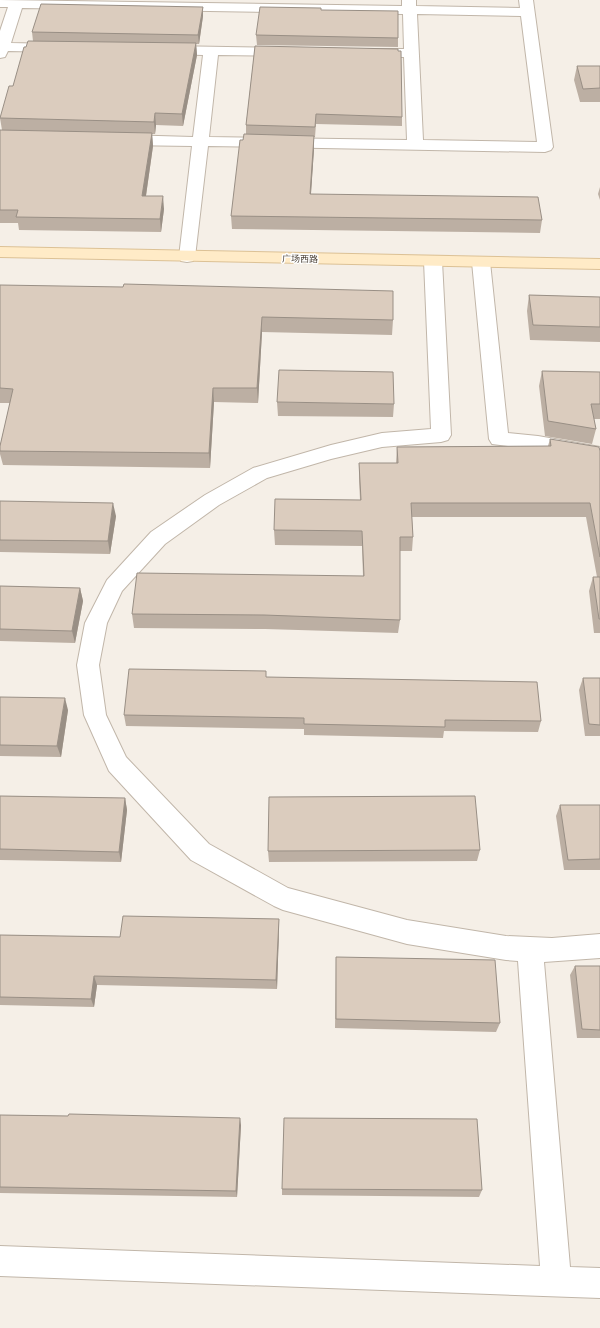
<svg xmlns="http://www.w3.org/2000/svg" width="600" height="1328" viewBox="0 0 600 1328" font-family="Rubik,'Noto Sans SC',sans-serif">
<style>
.lines{fill:none;stroke-linecap:round;stroke-linejoin:round}
.street-casing{stroke:#c1b6a9;stroke-width:2}
.secondary-casing{stroke:#dcc195;stroke-width:2}
.street{fill:#fff;fill-rule:evenodd}
.secondary{fill:#ffebc7;fill-rule:evenodd}
.wall{fill:#bcafa3}
.shaded-wall{fill:#998f85}
.building{fill:#dbccbe;stroke:#998f85}
.labels{text-anchor:middle;dominant-baseline:central;stroke-width:3;stroke-linejoin:round;paint-order:stroke}
.far-street-label{font-size:9px;fill:#493f35;stroke:#fff}
</style>
<rect width="100%" height="100%" fill="#f5efe7"/>
<g class="lines">
<defs>
<path id="street" d="M0 0 402 6V0H416V6L520 8 519 0H533L553 147 551 150 545 152 208 146 195 257 193 261 187 262 181 261 179 257 192 146 123 145 118 143 115 140 118 137 123 135 193 137 203 55 168 54 163 53 161 50 163 47 168 46 283 48 288 49 290 52 288 55 283 56 218 55 209 137 407 140 404 57H372L367 56 365 53 367 50 372 49H404L403 14 22 8 11 43 55 44 60 45 62 48 60 51 55 52 8 51 5 57 0 58V31L8 7H0ZM417 14 521 16 537 142 423 140Z
M433 256 439 257 442 261 451 435 448 440 441 442 382 447 331 459 267 478 219 505 165 544 122 591 107 623 99 665 106 715 126 757 209 844 288 888 407 920 506 936 552 938 600 934V958L544 962 570 1267 600 1268V1298L0 1276V1246L540 1266 518 961 506 960 407 944 283 910 274 906 191 860 109 771 84 715 77 665 85 623 107 580 151 532 205 495 253 468 331 445 382 433 431 429 424 261 427 257Z
M481 257 487 258 490 262 508 433 538 436 600 447V461L538 450 492 444 489 439 472 262 475 258Z"/>
<path id="secondary" d="M0 247 600 259V269L0 257Z"/>
</defs>
<use href="#street" class="street-casing"/>
<use href="#secondary" class="secondary-casing"/>
<use href="#street" class="street"/>
<use href="#secondary" class="secondary"/>
</g>
<path class="wall" d="M203 7V16L199 44H196L197 55 183 126 156 125 155 134H152L153 146 146 196 164 209 161 232 19 230 18 223H0V130H2L0 118 13 86 26 47 33 41 32 32Z
M321 10 398 38V47L257 45 256 35Z
M255 46 402 117V126L316 124 315 137H314V149L311 194 542 220 540 233 232 229 231 216 243 140 246 134V125Z
M577 66H600V102H580L574 80Z
M600 187V200L598 194Z
M0 285 393 320 392 335 262 332 258 403 214 402 210 468 3 465 0 454V446L10 403H0Z
M529 295 600 297V342L530 340 527 311Z
M542 371 600 372V419H594L596 429 592 444 545 436 539 386Z
M277 402 394 404 393 417 278 416Z
M550 439 600 451V633H594L589 591 593 577H597L586 517H412L413 537 412 551H400V620L398 633 265 629 134 628 132 614 363 576 362 546 275 545 274 530 360 500 359 478V463H396L397 447 548 446Z
M0 501 116 516 110 554 0 552Z
M0 586 80 588 83 601 75 643 0 641Z
M266 677 541 721 538 732 444 731 443 738 304 735V729L126 726 124 715Z
M583 678H600V736H585L579 690Z
M0 697 68 710 61 757 0 756Z
M0 796 125 798 127 810 121 862 0 860Z
M560 805H600V870H564L556 816Z
M480 850 477 861 269 862 268 851Z
M279 919V929L277 989 97 985 94 1007 0 1005V935L120 937Z
M336 957 500 1023 496 1032 335 1028Z
M575 966H600V1038H577L570 975Z
M0 1115 68 1116 241 1125 237 1197 0 1193Z
M282 1189 482 1190 479 1197 282 1195Z"/>
<path class="shaded-wall" d="M203 7V16L199 44 198 35Z
M196 43 197 55 183 126 182 114Z
M155 113 156 125 155 134 154 122Z
M152 133 153 146 144 209 142 196Z
M314 136V149L310 207V194Z
M163 196 164 209 161 232 160 219Z
M262 317V332L258 403 257 388Z
M213 388 214 402 210 468 209 453Z
M113 503 116 516 110 554 108 541Z
M80 588 83 601 75 643 72 631Z
M65 698 68 710 61 757 57 746Z
M125 798 127 810 121 862 119 852Z
M279 919V929L277 989 276 980Z
M94 976 97 985 94 1007 91 999Z
M240 1118 241 1125 237 1197 236 1191Z"/>
<path class="building" d="M41 4 203 7 198 35 32 32Z
M260 7 321 8V10L398 11V38L256 35Z
M28 41 196 43 182 114 155 113 154 122 0 118 9 86H13L24 47H26Z
M255 46 398 49V51H401L402 117 316 114 315 127 246 125Z
M577 66H600V88L583 89Z
M0 130 152 133 142 196H163L160 219 16 217 18 210H0Z
M244 134 314 136 310 194 538 197 542 220 231 216 240 140H243Z
M124 284 393 291V320L262 317 257 388H213L209 453 0 451V446L13 389 0 388V285L123 287Z
M529 295 600 297V327L533 325Z
M279 370 393 372 394 404 277 402Z
M542 371 600 372V404H591L596 429 548 421Z
M550 439 599 447 600 451V557L590 503H411L413 537H400V620L264 615 132 614 137 573 364 576 362 531 274 530 275 499 361 500 359 463H398L397 447 551 446Z
M0 501 113 503 108 541 0 540Z
M593 577H600V619H599Z
M0 586 80 588 72 631 0 629Z
M129 669 266 671V677L537 682 541 721 445 720V727L304 724V718L124 715Z
M583 678H600V725L589 724Z
M0 697 65 698 57 746 0 745Z
M0 796 125 798 119 852 0 849Z
M475 796 480 850 268 851 269 797Z
M560 805H600V859L568 860Z
M123 916 279 919 276 980 94 976 91 999 0 997V935L120 937Z
M336 957 495 960 500 1023 336 1019Z
M575 966H600V1030L582 1029Z
M69 1114 240 1118 236 1191 0 1187V1115L68 1116Z
M284 1118 477 1119 482 1190 282 1189Z"/>
<g class="labels">
<g class="far-street-label">
<text transform="translate(300 259) rotate(1)">广场西路</text>
</g>
</g>
</svg>
